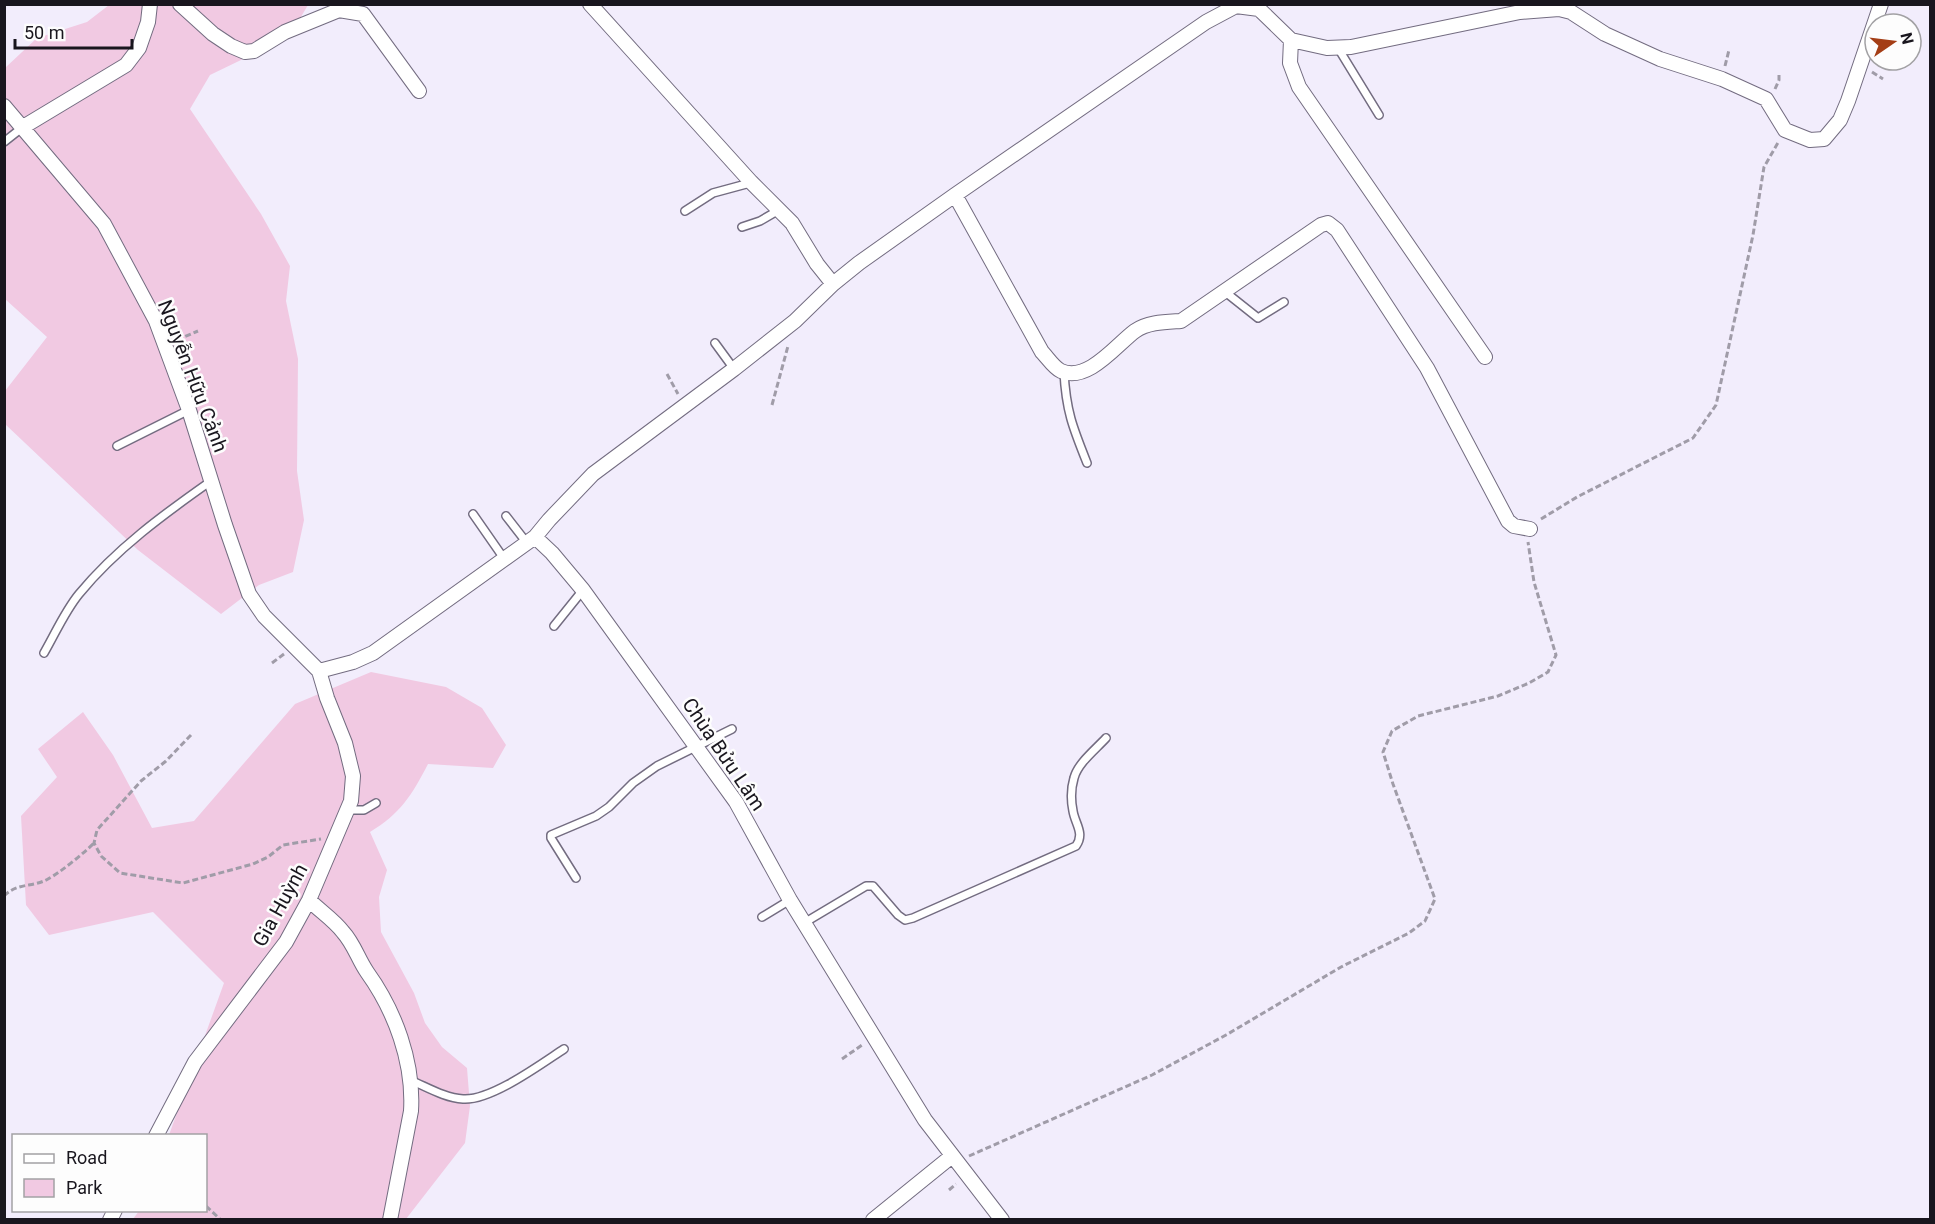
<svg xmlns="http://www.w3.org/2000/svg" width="1935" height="1224" viewBox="0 0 1935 1224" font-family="Roboto,sans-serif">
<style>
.green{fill:#f1c9e2}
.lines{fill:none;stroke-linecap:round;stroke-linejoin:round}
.lane-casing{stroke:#736c80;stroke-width:10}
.street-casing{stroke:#736c80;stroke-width:16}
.path{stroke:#a09ca8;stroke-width:3;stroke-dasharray:6 3;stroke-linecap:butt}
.lane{stroke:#fff;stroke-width:7}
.street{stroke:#fff;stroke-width:14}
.labels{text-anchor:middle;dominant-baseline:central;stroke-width:5;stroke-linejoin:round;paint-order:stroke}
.street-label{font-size:20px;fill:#19161e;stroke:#fdfdfd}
</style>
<rect width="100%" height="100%" fill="#f2edfc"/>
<path class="green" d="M109 5H308L289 37 210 75 190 109 261 214 290 266 286 301 298 359 297 471 304 520 293 572 259 585 221 614 138 550 5 424V391L47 337 5 299V68L37 38 87 22Z
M371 672 446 687 482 708 506 745 493 768 428 764C412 795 400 814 370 832L387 870 379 897 381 932 414 993 425 1023 442 1047 467 1068 470 1106 465 1143 406 1219H133L139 1211 206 1210V1136L169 1135 224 983 153 912 49 935 26 905 21 816 57 777 38 749 83 712 113 755 152 828 194 821 295 704Z"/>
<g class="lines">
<defs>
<path id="lane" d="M1338 48 1379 115
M4 142 23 127
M685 211 713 193 750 183
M742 227 760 221 779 210
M1224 291 1258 318 1284 302
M715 343 734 369
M1064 372C1066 411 1073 428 1087 463
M117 446 189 410
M473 514 505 560
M506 516 527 543
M554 626 583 590
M44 653C55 634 65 611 79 594 116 549 164 514 211 481
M348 810H364L376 803
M576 878 551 838V835L596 816 609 807 633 783 657 766 732 729
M762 917 790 900
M804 923 866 886H873L898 915 905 920 913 918 1076 846C1085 833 1075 824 1073 811 1071 801 1071 788 1074 778 1078 763 1095 750 1106 738
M410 1080C427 1087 445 1098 463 1099 491 1101 541 1064 564 1049"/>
<path id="street" d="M180 4 213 34 231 46 245 52 254 51 285 32 339 10 363 14 419 91
M590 4 751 182 792 223 817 264 833 284
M1291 40 1290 63 1299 87 1485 357
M4 106 104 224 156 321 189 410 225 525 249 594 264 616 319 671 327 698 345 743 353 776 351 801 309 900 286 942 195 1062 156 1136
M23 127 126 65 139 48 148 22 150 4
M955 195 1042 352C1047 357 1054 368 1061 371 1088 383 1117 344 1135 331 1148 322 1166 322 1181 321L1321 225 1328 223 1337 230 1427 368 1508 521 1514 526 1530 529
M535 537 549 520 593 474 734 369 795 321 833 284 859 263 955 195 1206 22 1236 6 1259 9 1291 40 1327 48 1351 47 1520 12 1559 9 1571 12 1605 34 1660 59 1722 79 1766 99 1785 130 1810 140 1824 139 1840 120 1848 101 1881 4
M319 671 353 662 373 653 535 537 552 553 583 590 736 802 790 900 925 1120 1002 1220
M309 900C320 911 334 920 343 932 354 944 358 959 367 972 395 1011 414 1062 411 1111L390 1220
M110 1220 115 1210
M873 1220 952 1156"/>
</defs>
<use href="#lane" class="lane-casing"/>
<use href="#street" class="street-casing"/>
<path class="path" d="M1725 66 1729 50
M1872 72 1883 79
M1775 89 1779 80V75
M177 340 198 331
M667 374 678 394
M772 405 788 346
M1541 519 1577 497 1693 438 1716 405 1753 235 1764 167 1779 141
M272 663 284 654
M191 735 166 761 141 781 97 830 94 843 101 856 120 873 183 883 253 864 268 857 283 845 321 839
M4 896C18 882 32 888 48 879 61 872 84 853 94 843
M842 1059 862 1045
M969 1156 1152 1075 1226 1035 1341 967 1409 933 1425 921 1435 899 1393 784 1383 752 1392 731 1418 716 1498 696 1529 683 1548 672 1556 655 1534 582 1528 542
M949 1190 956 1184
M206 1206 221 1220"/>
<use href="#lane" class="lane"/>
<use href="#street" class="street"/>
</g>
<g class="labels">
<g class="street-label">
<text transform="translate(193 376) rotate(69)">Nguyễn Hữu Cảnh</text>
<text transform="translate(724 754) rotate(56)">Chùa Bửu Lâm</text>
<text transform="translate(280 905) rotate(-61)">Gia Huỳnh</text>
</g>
</g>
<rect width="1935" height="1224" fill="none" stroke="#19161e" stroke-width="12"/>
<rect x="12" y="1134" width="195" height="78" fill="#fdfdfd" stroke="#a2a1a4" stroke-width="1.5"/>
<rect x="24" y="1154" width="30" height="9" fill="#ffffff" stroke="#a2a1a4" stroke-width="1.5"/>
<text x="66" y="1164" font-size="18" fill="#19161e">Road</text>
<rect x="24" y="1179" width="30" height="18" fill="#f1c9e2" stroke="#a2a1a4" stroke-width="1.5"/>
<text x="66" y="1194" font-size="18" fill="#19161e">Park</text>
<g transform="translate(1893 42) rotate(76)"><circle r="28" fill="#fdfdfd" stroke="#a2a1a4" stroke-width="1.5"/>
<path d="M0-4.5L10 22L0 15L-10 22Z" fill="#a43e16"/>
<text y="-9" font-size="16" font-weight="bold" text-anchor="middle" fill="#19161e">N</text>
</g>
<path d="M15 39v9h117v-9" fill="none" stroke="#19161e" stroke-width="3"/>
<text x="24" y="39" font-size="18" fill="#19161e" stroke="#fdfdfd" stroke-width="4.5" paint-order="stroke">50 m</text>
</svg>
